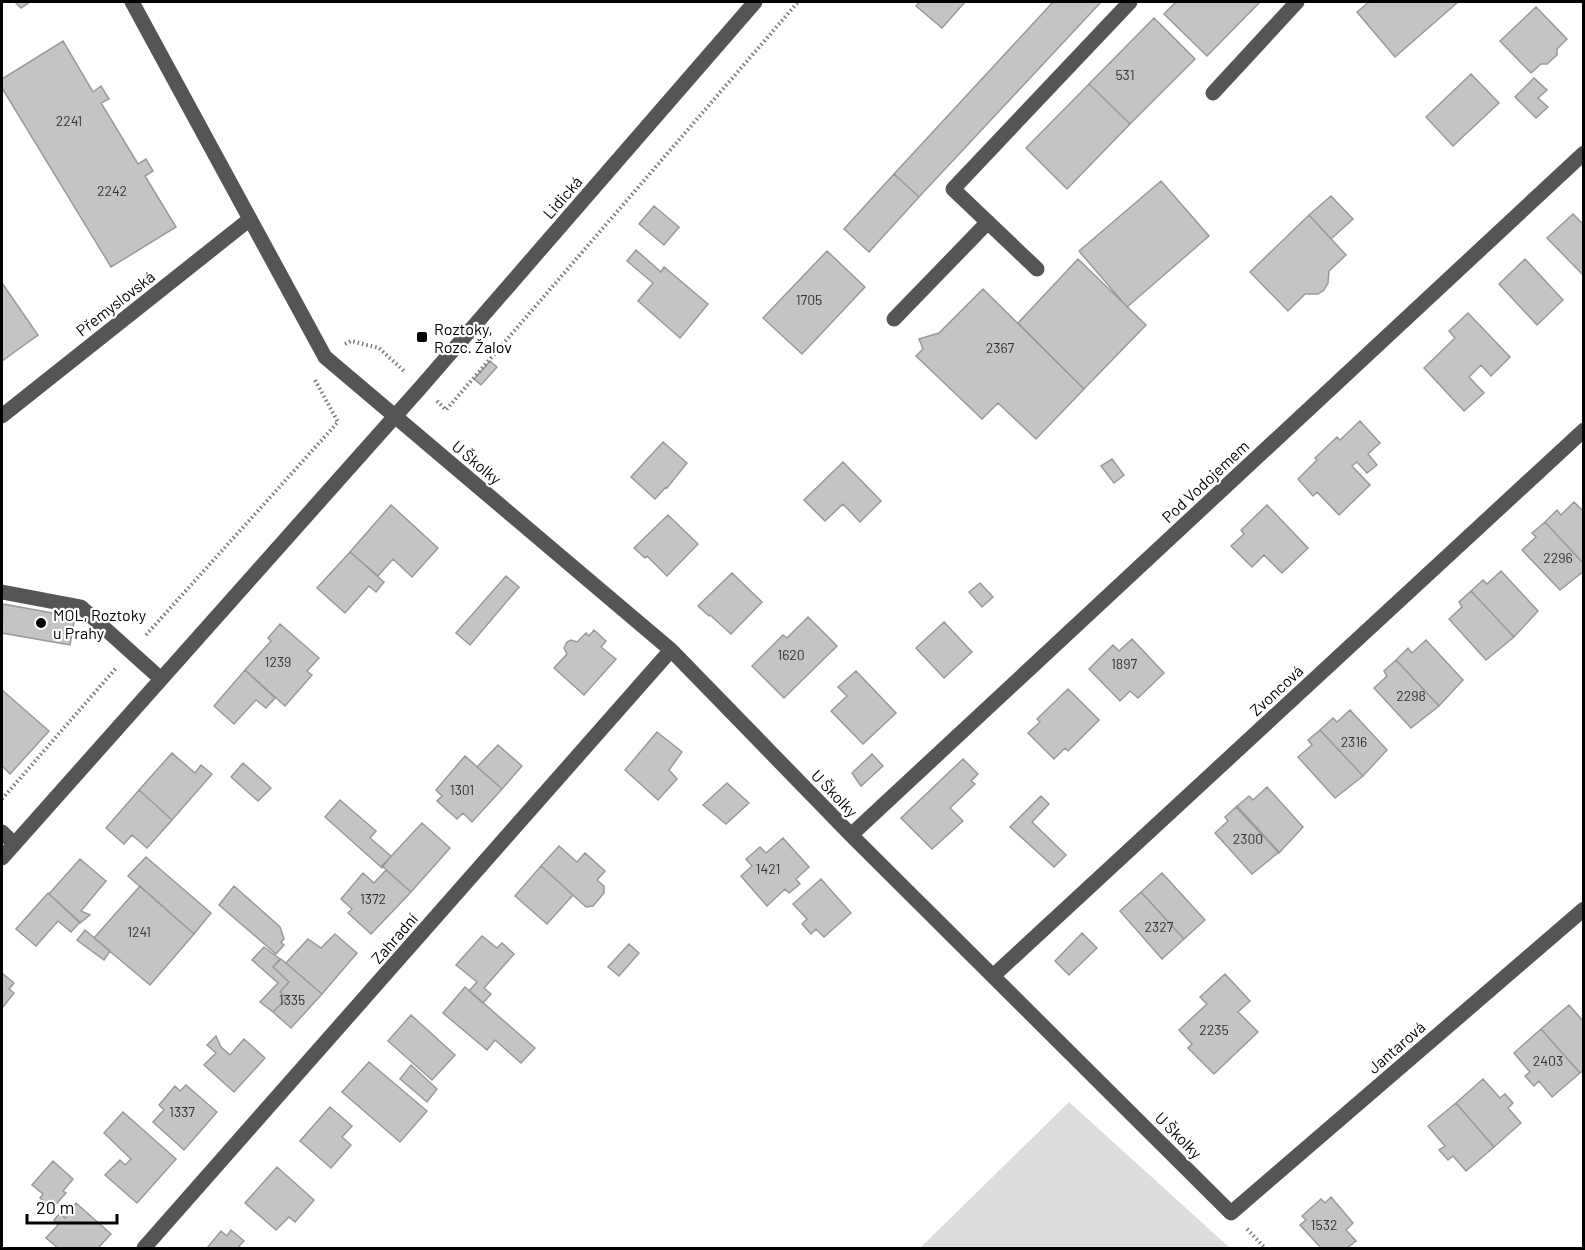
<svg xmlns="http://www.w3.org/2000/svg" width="1585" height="1250" viewBox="0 0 1585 1250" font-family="Barlow,sans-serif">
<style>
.green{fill:#dcdcdc}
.building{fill:#c4c4c4;stroke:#999;stroke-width:1.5}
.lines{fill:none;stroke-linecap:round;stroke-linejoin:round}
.path{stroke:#777;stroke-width:4;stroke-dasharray:1.5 3;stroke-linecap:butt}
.minor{stroke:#555;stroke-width:15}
.poi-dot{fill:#000;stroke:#fff;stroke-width:2}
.labels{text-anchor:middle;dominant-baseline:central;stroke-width:4.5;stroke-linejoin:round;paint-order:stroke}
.number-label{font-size:14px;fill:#313131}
.street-label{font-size:16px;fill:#000;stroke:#fff}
.poi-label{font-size:16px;fill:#000;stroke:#fff;text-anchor:start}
</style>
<rect width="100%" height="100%" fill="#fff"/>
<path class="green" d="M1069 1102 1230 1248H920Z"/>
<path class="building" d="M15 2H30L21 8Z
M920 2H965L942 28 916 6Z
M1053 2H1101L919 197 894 174Z
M1176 2H1260L1207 56 1164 14Z
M1369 2H1458L1395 57 1357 12Z
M1536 7 1567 39 1557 49V55L1547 64H1541L1531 73 1500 41Z
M1154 18 1195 59 1130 124 1089 84Z
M63 41 93 92 101 86 109 99 101 103 138 164 146 159 153 171 145 176 176 227 111 267 2 88V79Z
M1471 74 1499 103 1453 146 1426 117Z
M1534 78 1547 90 1538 98 1548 107 1536 118 1515 97Z
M1089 84 1130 124 1067 189 1026 148Z
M894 174 919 197 869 252 844 229Z
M1161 181 1209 236 1127 307 1079 251Z
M1331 196 1353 219 1331 239 1309 215Z
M654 206 679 227 664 245 639 224Z
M1573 214 1584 225V276L1547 238Z
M1309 215 1346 255 1329 271 1328 283 1324 290 1318 294H1305L1288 311 1250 272Z
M636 250 661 272 664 267 708 304 680 338 638 301 653 283 627 261Z
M827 251 865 287 802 354 763 318Z
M1078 259 1146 325 1084 389 1018 323Z
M1525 259 1563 300 1537 325 1499 284Z
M2 283 38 335 2 361Z
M983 289 1084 389 1036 439 998 403 982 419 916 356 923 349 919 339 939 333Z
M1468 313 1510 357 1491 376 1481 365 1469 377 1484 393 1464 411 1424 368 1455 338 1449 331Z
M490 361 497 367 481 385 474 379Z
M1360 421 1380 443 1368 454 1377 465 1367 473 1357 462 1352 466 1370 485 1339 515 1317 492 1313 496 1298 479 1317 460 1315 458 1337 437 1340 440Z
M663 442 687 463 667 488 666 487 655 499 631 477Z
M1112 459 1124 475 1114 483 1101 466Z
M843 462 881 501 860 522 843 504 825 521 804 500Z
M1574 502 1584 512V564L1545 522 1557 510 1561 515Z
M391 505 438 548 412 577 393 559 378 576 350 552Z
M1267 505 1308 548 1282 573 1264 555 1252 567 1231 546 1244 534 1241 530Z
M668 515 698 544 667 576 647 556 645 558 634 548Z
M1545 522 1584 564V571L1560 590 1522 550 1536 537 1532 533Z
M350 552 384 582 376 592 369 586 345 613 317 588Z
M1501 571 1538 611 1514 637 1471 591 1483 580 1487 584Z
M732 573 762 602 731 634 710 615 709 616 698 606Z
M506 576 519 587 470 645 456 633Z
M980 583 993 597 982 607 969 592Z
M1471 591 1514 637 1486 660 1449 619 1462 607 1459 602Z
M3 604 75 617 70 645 2 633Z
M808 617 837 646 784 698 752 666 783 635 787 638Z
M944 622 972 652 944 678 916 648Z
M280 624 319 658 307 671 312 675 285 706 245 670 271 641 268 638Z
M594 630 606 641 601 647 616 659 584 695 554 668 567 654 564 648 567 642 571 640 577 642 586 633 589 636Z
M1132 639 1164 673 1138 698 1130 691 1120 701 1089 669 1113 645 1119 651Z
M1426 640 1463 680 1439 706 1396 660 1408 648 1412 653Z
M1396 660 1439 706 1411 728 1374 688 1387 676 1384 671Z
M245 670 275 698 266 708 256 700 234 724 214 706Z
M856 671 896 713 863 744 831 711 847 696 838 687Z
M1068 689 1099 720 1068 751 1065 748 1054 759 1028 733 1040 722 1037 719Z
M2 690 49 731 10 774 2 766Z
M1350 710 1387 750 1363 776 1320 730 1333 718 1337 722Z
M1320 730 1363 776 1335 798 1298 757 1312 745 1308 740Z
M657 732 682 752 669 770 677 779 658 800 625 770Z
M498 745 522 766 502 789 477 767Z
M172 753 195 773 201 765 212 774 172 820 139 790Z
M872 754 883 766 861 786 852 773Z
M465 756 502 789 472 822 463 813 457 819 437 801 442 796 436 790Z
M963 759 978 774 971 781 975 784 950 808 963 821 932 849 901 818Z
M243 763 271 788 258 801 231 777Z
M727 783 749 803 726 824 703 805Z
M1267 787 1303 827 1279 853 1236 807 1249 796 1253 800Z
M139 790 172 820 147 848 132 835 124 844 106 828Z
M1041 796 1049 804 1032 822 1066 855 1054 867 1010 827Z
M340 800 376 831 370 838 391 856 382 868 325 817Z
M1237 806 1279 852 1252 874 1215 833 1228 821 1225 817Z
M422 823 450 848 411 892 382 866Z
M783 838 809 867 796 879 800 884 789 893 785 889 767 906 741 876 752 866 746 859 760 847 766 853Z
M559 846 577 862 585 853 605 871 597 880 604 886V893L593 906 586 907 541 866Z
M146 857 211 913 194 934 128 876Z
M80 859 106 881 81 911 90 915 80 923 49 894Z
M541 866 573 895 547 924 515 896Z
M386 870 411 892 371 934 348 913 352 909 341 899 363 873 374 883Z
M1162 873 1205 920 1184 939 1141 892Z
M821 879 851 913 824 937 816 929 811 934 802 924 807 919 793 904Z
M140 886 194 934 150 985 94 938Z
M234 886 280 927 284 939 281 942 284 945 276 954 219 905Z
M1141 892 1184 939 1162 959 1120 911Z
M48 893 80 922 71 932 58 921 36 946 16 929Z
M85 930 110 951 104 960 77 940Z
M1082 933 1097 948 1069 975 1055 961Z
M335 934 357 953 322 994 286 963 308 939 321 948Z
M482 936 497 948 502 943 514 954 484 988 491 994 483 1003 469 991 477 982 456 965Z
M629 944 639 953 619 976 608 967Z
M264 947 280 959 273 967 289 982 280 992 287 998 273 1012 260 1002 278 983 252 960Z
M281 959 322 994 291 1028 273 1012 287 998 280 992 289 982 273 967Z
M2 973 14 983 9 989 14 993 2 1008Z
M1225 974 1250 1001 1238 1012 1258 1032 1214 1074 1188 1048 1192 1044 1179 1030 1207 1004 1200 997Z
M465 987 535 1048 521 1063 495 1040 487 1050 443 1013Z
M1569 1005 1584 1022V1070L1580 1073 1541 1029Z
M411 1015 455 1055 432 1080 388 1041Z
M1541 1029 1580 1073 1552 1097 1539 1081 1534 1086 1525 1076 1530 1072 1514 1053Z
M216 1036 221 1047 230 1055 244 1039 265 1058 234 1092 204 1065 216 1053 207 1045Z
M369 1062 427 1111 400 1142 342 1092Z
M411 1065 437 1089 427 1102 400 1079Z
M1483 1079 1500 1098 1505 1094 1513 1103 1508 1108 1521 1123 1494 1147 1456 1103Z
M186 1085 217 1112 184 1150 153 1122 164 1110 159 1105 175 1086 180 1091Z
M1456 1103 1494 1147 1466 1171 1453 1156 1448 1160 1439 1150 1445 1146 1428 1126Z
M330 1107 352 1126 342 1137 351 1145 331 1168 300 1141Z
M123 1112 176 1159 137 1203 105 1175 120 1160 125 1165 131 1159 104 1133Z
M53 1161 73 1179 63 1191 66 1193 52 1209 40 1198 43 1194 32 1185Z
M277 1167 314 1200 295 1222 289 1217 276 1230 245 1203Z
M1331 1197 1353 1223 1346 1230 1356 1241 1347 1248H1321L1300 1225 1306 1220 1302 1216 1321 1199 1325 1203Z
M76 1203 111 1234 98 1248H58L46 1238 58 1225 54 1220 60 1213 65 1218Z
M231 1230 244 1241 239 1246 241 1248H207L221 1231 227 1236Z"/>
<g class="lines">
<path class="path" d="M345 344 351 341 379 348 405 372
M437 401 446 410 798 2
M146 635 338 422 315 380
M2 799 117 667
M1247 1229 1265 1248"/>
<path class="minor" d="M132 2 325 357 671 650 851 835 1231 1213 1584 909
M1213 93 1297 2
M1037 269 953 189 1130 2
M894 319 988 222
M2 416 250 219
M2 592 81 607 161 679
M2 832 14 844
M851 835 1584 153
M2 858 421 387 755 2
M993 976 1584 430
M144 1248 671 650"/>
</g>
<g class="poi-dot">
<rect x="416" y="331" width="12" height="12" rx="3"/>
<circle cx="41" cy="623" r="6"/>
</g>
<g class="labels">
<g class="number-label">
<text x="1125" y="74">531</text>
<text x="69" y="120">2241</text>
<text x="112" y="190">2242</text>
<text x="809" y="299">1705</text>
<text x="1000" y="347">2367</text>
<text x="1558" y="557">2296</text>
<text x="791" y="654">1620</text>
<text x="278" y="661">1239</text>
<text x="1124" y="663">1897</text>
<text x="1411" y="695">2298</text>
<text x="1354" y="741">2316</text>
<text x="462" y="789">1301</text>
<text x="1248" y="838">2300</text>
<text x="768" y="868">1421</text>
<text x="373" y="898">1372</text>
<text x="1159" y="926">2327</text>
<text x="139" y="931">1241</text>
<text x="292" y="999">1335</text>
<text x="1214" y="1029">2235</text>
<text x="1548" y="1060">2403</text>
<text x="182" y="1111">1337</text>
<text x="1324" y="1224">1532</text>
</g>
<g class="street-label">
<text transform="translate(562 197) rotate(-49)">Lidická</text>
<text transform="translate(115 303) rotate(-38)">Přemyslovská</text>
<text transform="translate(477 462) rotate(40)">U Školky</text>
<text transform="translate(1205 481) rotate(-43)">Pod Vodojemem</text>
<text transform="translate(1276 690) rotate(-43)">Zvoncová</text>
<text transform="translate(835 793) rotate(46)">U Školky</text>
<text transform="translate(394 938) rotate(-49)">Zahradní</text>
<text transform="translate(1396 1047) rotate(-41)">Jantarová</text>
<text transform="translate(1179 1135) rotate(45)">U Školky</text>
</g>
<g class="poi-label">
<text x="434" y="328">Roztoky,<tspan x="434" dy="18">Rozc. Žalov</tspan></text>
<text x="53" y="614">MOL, Roztoky<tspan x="53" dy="18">u Prahy</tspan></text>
</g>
</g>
<rect width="1585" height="1250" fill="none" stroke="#000000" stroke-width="6"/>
<path d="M27 1214v9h90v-9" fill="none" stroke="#000000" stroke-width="3"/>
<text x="36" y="1214" font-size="18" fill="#000000" stroke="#ffffff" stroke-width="4.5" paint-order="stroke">20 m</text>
</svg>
